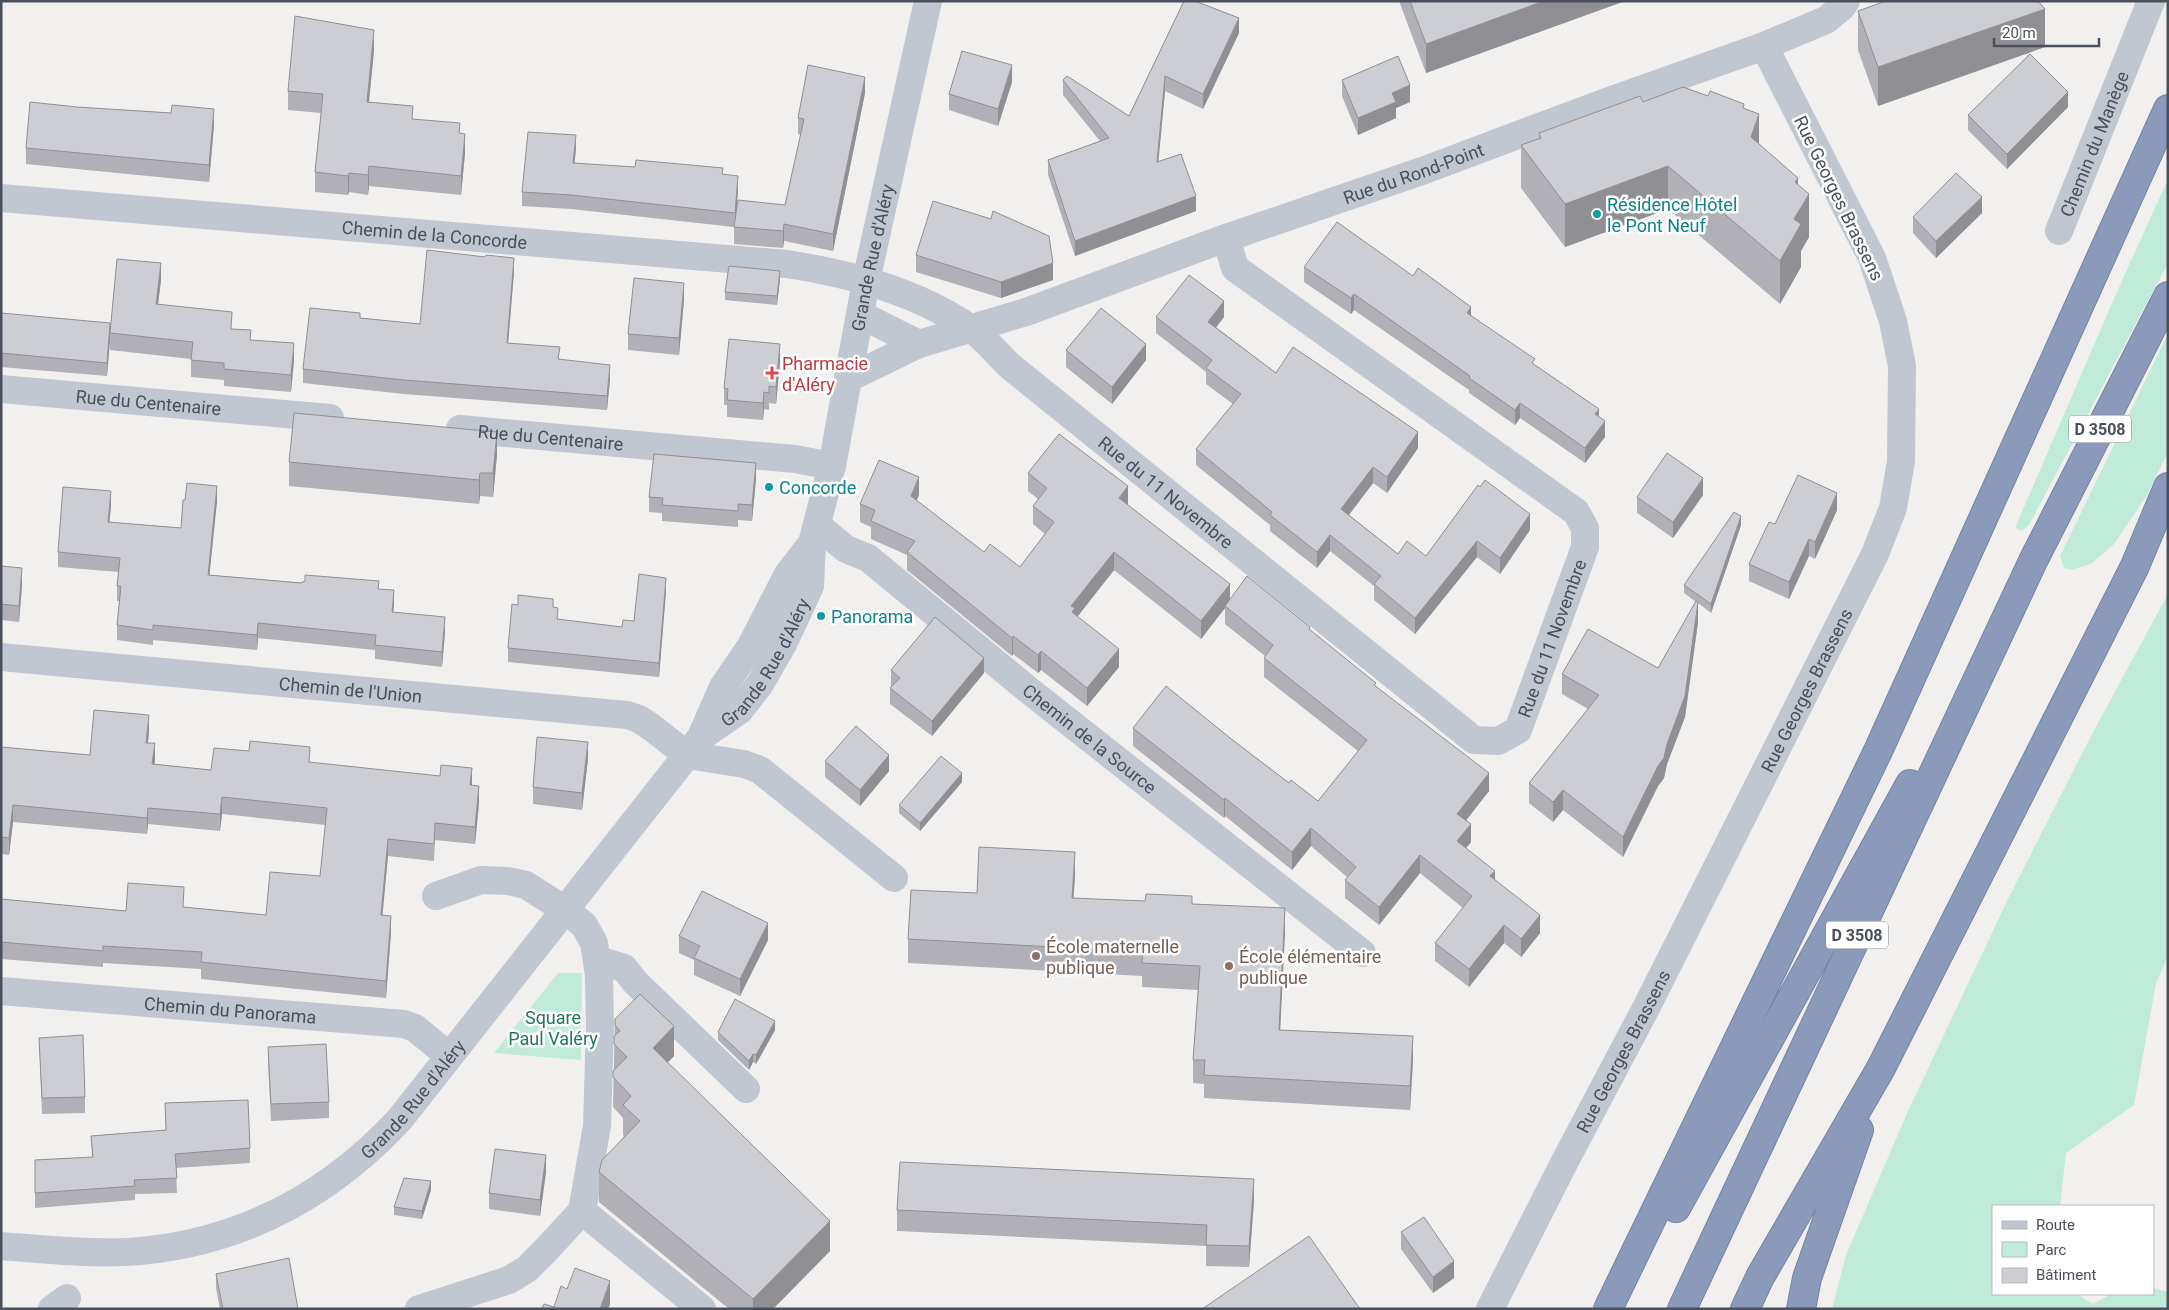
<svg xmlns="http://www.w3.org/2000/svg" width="2169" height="1310" viewBox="0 0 2169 1310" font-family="Roboto,sans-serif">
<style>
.green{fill:#c1ebd9}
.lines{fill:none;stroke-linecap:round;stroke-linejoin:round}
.highway-casing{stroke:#7684a5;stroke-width:30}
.minor{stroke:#c1c7d0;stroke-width:28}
.highway{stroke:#8b99ba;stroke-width:28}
.wall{fill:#b0b0b6}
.shaded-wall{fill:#909094}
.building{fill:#cdcdd4;stroke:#909094}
.culture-dot{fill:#0f9aa8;stroke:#fff;stroke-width:2}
.health-dot{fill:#e0444e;stroke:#fff;stroke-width:2}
.education-dot{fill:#8d6e63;stroke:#fff;stroke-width:2}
.labels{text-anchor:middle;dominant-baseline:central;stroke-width:5;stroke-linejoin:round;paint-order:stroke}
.shield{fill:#fff;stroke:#80848c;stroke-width:1}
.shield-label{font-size:16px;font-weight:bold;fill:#494f5b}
.street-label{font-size:18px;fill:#494f5b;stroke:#fff}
.culture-label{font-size:18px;fill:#0d838f;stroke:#fff;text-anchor:start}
.health-label{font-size:18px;fill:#be3a42;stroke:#fff;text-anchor:start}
.education-label{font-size:18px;fill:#785e54;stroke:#fff;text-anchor:start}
.park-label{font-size:18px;fill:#1f775b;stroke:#fff}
</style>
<rect width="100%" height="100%" fill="#f1f0ef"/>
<path class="green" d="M2168 179V263L2029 525 2022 531 2015 528 2116 294Z
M2168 334V452L2147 495 2114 544 2091 564 2072 570 2064 568 2060 556Z
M2168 594V956L2156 983 2134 1105 2066 1153 2060 1206H1993V1294H2076L2093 1304 2112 1294H2153V1288L2168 1292V1309H1832L1846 1255 1908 1111 2007 901 2093 732Z
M558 973H582L581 1060 494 1053Z"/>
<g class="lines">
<defs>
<path id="highway" d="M1676 1208 1910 784
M1608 1309 1878 751 2168 109
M1682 1309 2033 561 2168 296
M1745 1309 1760 1277 1881 1068 2135 566 2168 487
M1801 1309 1807 1278 1859 1130"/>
</defs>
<use href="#highway" class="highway-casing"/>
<g class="minor">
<path id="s1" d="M1 198 787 264C851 274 915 291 970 328 985 338 998 355 1011 367L1474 740 1498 741 1518 730 1585 547V528L1576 512 1235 268 1226 238"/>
<path id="s2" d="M2059 231 2151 1"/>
<path id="s3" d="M861 315 919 344 1026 312 1226 238 1422 171 1606 102 1764 46 1826 20 1842 7 1846 1"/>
<path d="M849 378 919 344"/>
<path id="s4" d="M1 389 330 418"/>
<path id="s5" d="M460 429 795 459 832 466"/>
<path id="s6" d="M818 526 846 549 868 558 1031 692 1362 953"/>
<path id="s7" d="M1 657 627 715 639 719 651 727 687 755 744 764 760 770 894 878"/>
<path id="s8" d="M701 737 740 710 760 684 783 644 810 586 812 543 832 466 866 281 928 1"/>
<path d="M598 960 624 968 636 983 746 1089"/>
<path id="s9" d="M1 991 404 1024 415 1028 449 1056"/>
<path d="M582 1211 702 1309"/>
<path id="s10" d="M1 1246C43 1249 85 1254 127 1252 236 1245 326 1199 400 1119L687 755 701 737 723 687 751 646 788 574 812 543"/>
<path d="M52 1309 67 1298"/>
<path d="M419 1309 509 1280 527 1269 545 1251 582 1211 597 1126 600 1025 599 975 594 943 584 925 565 910 526 885 508 881 481 880 436 896"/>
<path id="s11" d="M1490 1309 1564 1163 1646 1008 1875 554 1893 508 1901 461 1902 366 1893 321 1872 258 1764 46"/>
</g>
<use href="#highway" class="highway"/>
</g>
<path class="wall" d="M1184 1 1239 33 1203 109 1165 91 1158 162 1196 211 1075 256 1048 175V160L1100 141 1063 95V80L1129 116Z
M1399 1H1625L1426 73Z
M1858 11 2045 47 1878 106 1858 50Z
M374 50 369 102 413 119 460 133 465 153 461 195 369 186 368 195 349 192 348 195 315 192V172L321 113 288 110V91Z
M1342 80 1410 102 1396 108V118L1358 135 1342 96Z
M1012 82 998 126 949 110V94Z
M865 93 833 251 784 241 783 248 734 244V227L571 209 522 206V192L576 149 574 163 723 174 738 190 737 205H785L801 135 798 134V118Z
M77 107 171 113 214 125 209 182 26 164V148Z
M2068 107 2007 169 1968 130V115Z
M1744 109 1759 145 1798 185 1809 237 1801 251V267L1780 304 1668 209 1565 247 1521 188V145L1539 139V133Z
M1982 213 1936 258 1913 233V217Z
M916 255 1053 280 1001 298 916 272Z
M1304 267 1413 276 1471 315 1535 365 1599 416 1605 437 1585 463 1520 418 1515 425 1469 393V390L1354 310 1351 314 1304 282Z
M514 272 508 343 560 359 610 379 607 410 404 394 303 383V369L360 318 420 324Z
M780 279 777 305 725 300V292Z
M161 280 158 305 232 329 251 340 294 360 291 392 224 386V380L191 377V359L110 350V340L107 376 1 367V313L110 331Z
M684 300 679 355 628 350V334Z
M1156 317H1224L1216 327 1276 373 1418 448 1387 493 1373 483 1349 515 1398 554 1426 556 1478 485 1530 530 1500 574 1477 557 1415 634 1374 600V586L1330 551 1317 568 1270 531V525L1196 465V449L1233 404 1206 384V372L1156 333Z
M1066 350 1146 360 1112 404 1066 367Z
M780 361 776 404 769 403V410L764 409 763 420 727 417V405H724V388Z
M497 455 493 497 480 496 479 504 289 486V462Z
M1028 473 1128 504 1127 505 1230 599 1310 630 1376 686 1489 791 1466 820 1471 842 1466 848 1495 879 1540 933 1521 957 1504 943 1469 987 1435 961V943L1463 908 1420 873 1379 925 1345 898V880L1347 877 1311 846 1292 870 1225 816 1224 818 1133 746V728L1230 738 1289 783 1318 801 1358 751 1264 677V658L1265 656 1225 624V608L1201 639 1114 570 1077 616 1119 667 1087 706 1041 670 1038 673 1013 654 1012 656 907 570V555L871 539V527L860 522V504L919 495 916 500 984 552 1020 567 1045 534 1033 524V506L1038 499 1028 491Z
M756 479 752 521 738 520V527L662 521V513L649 512V497Z
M1703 495 1673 538 1637 513V497Z
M217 501 209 575 379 589 394 605 393 612 445 632 442 667 375 659V650L258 638 257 650 153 640V645L117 640V625L120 601H117V586L119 572 58 567V552L111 506 109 522 181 528Z
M1837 510 1815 559 1809 556 1789 599 1749 581V564L1775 524Z
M1741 525 1711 613 1698 603V622L1685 717 1667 764 1664 778 1658 786 1623 857 1563 810 1553 822 1529 803V783L1588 709 1562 694V674L1658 668 1696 602 1684 593V585Z
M1 566 22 585 19 622 1 620Z
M666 591 659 677 508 662V648L553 607 558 619 622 627 634 621Z
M891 670 984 673 932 736 890 704V688L892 687 891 686Z
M149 732 148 743 155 760 154 764 211 770 310 763 472 785 479 803 475 844 435 840 434 861 388 856 382 915 391 932 386 998 201 979V969L103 963V967L1 959V899L126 911 184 907 266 915 320 876 326 825 222 814 220 831 148 824 147 834 13 822 9 855 1 854V747L90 755Z
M588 759 582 810 533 804V787Z
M825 761 889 771 860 806 825 777Z
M962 782 920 831 899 813V805Z
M1075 876 1073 898 1192 904 1285 932 1280 1030 1413 1060 1410 1110 1204 1098V1084L1193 1083V1060L1198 990 1142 987V976L908 963V939L977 893Z
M679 936 768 940 740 996 694 975V960L679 953Z
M615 1019 674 1056 667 1062 830 1251 773 1309H729L599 1202V1172L624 1136 623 1135V1118L613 1107Z
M775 1030 756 1064 753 1062 749 1070 718 1040V1032Z
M39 1038 85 1097V1113L42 1114Z
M268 1047 329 1102V1118L271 1121 268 1064Z
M165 1103 250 1148V1163L176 1168 177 1193 135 1194V1200L35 1208V1160L92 1157 91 1136 166 1130Z
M546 1172 540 1216 489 1209V1193Z
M431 1190 422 1219 394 1215V1207Z
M1254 1200 1249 1267 1206 1266V1246L897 1231V1210Z
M1401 1232 1454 1278 1433 1293 1401 1249Z
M216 1274 298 1309H220L216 1288Z"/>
<path class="shaded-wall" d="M1544 1H1625L1426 73V44Z
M2045 9V47L1878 106V67Z
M1239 18V33L1203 109V94Z
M374 30V50L367 121V102Z
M1012 65V82L998 126V109Z
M1165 76V91L1157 177V162Z
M865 77V93L833 251V234Z
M1410 85V102L1396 108V118L1358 135V118L1392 93Z
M2068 92V107L2007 169V154Z
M214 109V125L209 182V165Z
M1759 114V158L1751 137Z
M465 134V153L461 195V176Z
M576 135V149L573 177V163Z
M369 166V186L368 195V175Z
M1668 166V209L1565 247V204Z
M349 173V192L348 195V176Z
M738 176V190L735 227V213Z
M1798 178V212L1809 194V237L1801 251V267L1780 304V261L1795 182Z
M1196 196V211L1075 256V241Z
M1982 197V213L1936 258V241Z
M784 224V241L783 248V231Z
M514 258V272L507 357V343Z
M161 263V280L156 321V304Z
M1053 263V280L1001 298V282Z
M780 271V279L777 305V296Z
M684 283V300L679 355V338Z
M1354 294V310L1351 314V298Z
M1224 301V317L1208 338V322Z
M1471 307V322L1467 313Z
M110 323V340L107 376V363Z
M294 343V360L291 392V375Z
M780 344V361L776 404V387Z
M1146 344V360L1112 404V387Z
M610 365V379L607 410V396Z
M764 392V409L763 420V403Z
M1520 403V418L1515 425V410Z
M1599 409V424L1595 414Z
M1605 421V437L1585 463V448Z
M497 432V455L493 497V473Z
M1418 432V448L1387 493V477Z
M756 463V479L752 521V505Z
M1373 467V483L1341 525V509Z
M480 473V496L479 504V480Z
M919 477V495L911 514V496Z
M1703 478V495L1673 538V522Z
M217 486V501L208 590V575Z
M1128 486V504L1119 516V498Z
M111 491V506L108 537V522Z
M1837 493V510L1815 559V542Z
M1530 514V530L1500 574V558Z
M1741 516V525L1711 613V604Z
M1330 535V551L1317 568V552Z
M1809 539V556L1789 599V582Z
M1477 541V557L1415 634V618Z
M1114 552V570L1075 620V626L1071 606Z
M22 568V585L19 622V606Z
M666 578V591L659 677V663Z
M1230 584V602L1225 606V608L1201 639V621Z
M394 590V605L392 627V612Z
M1698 602V622L1685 717 1667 764 1664 778 1658 786 1623 857V837Z
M445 617V632L442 667V652Z
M258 623V638L257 650V635Z
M1013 636V654L1012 656V638Z
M1119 649V667L1087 706V688Z
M1041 651V670L1038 673V655Z
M984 658V673L932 736V721Z
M149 715V732L146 759V743Z
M588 742V759L582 810V793Z
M155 743V760L152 781V764Z
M889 755V771L860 806V790Z
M472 768V785H470Z
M962 773V782L920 831V823Z
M1489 773V791L1457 832V814Z
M479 786V803L475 844V827Z
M1563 790V810L1553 822V802Z
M222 797V814L220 831V814Z
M1225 798V816L1224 818V800Z
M13 805V822L9 855V838Z
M148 808V824L147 834V818Z
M1471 824V842L1457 859V841Z
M1311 828V846L1292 870V852Z
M388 839V856L381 931V915Z
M1075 852V876L1072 922V898Z
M1420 855V873L1379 925V907Z
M1495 871V889L1490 876Z
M1285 908V932L1279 1054V1030Z
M1540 915V933L1521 957V939Z
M391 916V932L386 998V981Z
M768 923V940L740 996V979Z
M1504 925V943L1469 987V969Z
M775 1021V1030L756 1064V1055Z
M674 1026V1056L653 1078V1048Z
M1413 1036V1060L1410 1110V1086Z
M753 1054V1062L749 1070V1061Z
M546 1155V1172L540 1216V1200Z
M1254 1179V1200L1249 1267V1246Z
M431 1181V1190L422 1219V1211Z
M830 1221V1251L773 1309H753V1299Z
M1454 1261V1278L1433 1293V1277Z
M610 1281V1305L608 1309H600Z"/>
<path class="building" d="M1184 1H1195L1239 18 1203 94 1165 76 1157 162 1181 154 1196 196 1075 241 1048 160 1109 138 1063 80 1067 76 1129 116Z
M1410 1H1544L1426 44Z
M1886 1H2038L2045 9 1878 67 1858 11Z
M295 16 374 30 367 102 413 106 412 119 460 123 459 133 465 134 461 176 369 166 368 175 349 173 348 176 315 172 323 94 288 91Z
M962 51 1012 65 998 109 949 94Z
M2030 54 2068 92 2007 154 1968 115Z
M1398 56 1410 85 1392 93 1396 102 1358 118 1342 80Z
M808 65 865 77 833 234 784 224 783 231 734 227 738 200 785 205 804 119 798 118Z
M1683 87 1708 96 1710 91 1744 104 1743 108 1759 114 1751 137 1798 178 1795 182 1809 194 1794 219 1801 224 1780 261 1668 166 1565 204 1521 145 1541 138 1539 133 1640 96 1643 102Z
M30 102 77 107 171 113 172 105 214 109 209 165 26 148Z
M528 132 576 135 573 163 635 167 636 160 723 168 722 174 738 176 735 213 571 195 522 192Z
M1956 173 1982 197 1936 241 1913 217Z
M933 201 991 219 993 211 1049 236 1053 263 1001 282 916 255Z
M1337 222 1413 276 1418 268 1471 307 1467 313 1535 359 1532 363 1599 409 1595 414 1605 421 1585 448 1520 403 1515 410 1469 378 1470 376 1354 294 1351 298 1304 267Z
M427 250 485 257 486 255 514 258 507 343 560 347 558 359 610 365 607 396 404 380 303 369 310 308 360 313V318L420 324Z
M117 259 161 263 156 304 232 312 231 329 251 330 250 340 294 343 291 375 224 369V363L191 360 193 342 110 333Z
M729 266 780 271 777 296 725 292Z
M1189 275 1224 301 1208 322 1276 373 1293 347 1418 432 1387 477 1373 467 1341 509 1398 554 1407 541 1426 556 1478 485 1480 487 1485 480 1530 514 1500 558 1477 541 1415 618 1374 584 1381 576 1330 535 1317 552 1270 515 1272 512 1196 449 1241 394 1206 368 1212 360 1156 317Z
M634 278 684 283 679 338 628 334Z
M1101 308 1146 344 1112 387 1066 350Z
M1 313 110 323 107 363 1 353Z
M729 339 780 344 776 387 769 386V393L764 392 763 403 727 400 728 389 724 388Z
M294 413 497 432 493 473H480L479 480 289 462Z
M1059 434 1128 486 1119 498 1230 584 1201 621 1114 552 1071 606 1075 608 1072 612 1119 649 1087 688 1041 651 1038 655 1013 636 1012 638 907 552 915 541 871 521 875 510 860 504 879 460 919 477 911 496 984 552 990 544 1020 567 1054 522 1033 506 1047 488 1028 473Z
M1667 453 1703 478 1673 522 1637 497Z
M654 454 756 463 752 505 738 504V511L662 505 663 498 649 497Z
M1798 475 1837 493 1815 542 1809 539 1789 582 1749 564 1769 522 1775 524Z
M187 483 217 486 208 575 301 583 305 581V575L379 581 378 589 394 590 392 612 445 617 442 652 375 645 376 635 258 623 257 635 153 625V630L117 625 121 586H117L120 558 58 552 63 487 111 491 108 522 181 528 183 500H185Z
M1734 512 1741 516 1711 604 1684 585Z
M1 566 22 568 19 606 1 604Z
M639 574 666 578 659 663 508 648 512 604 518 605V595L553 599V607L558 608 557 619 622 627 623 620 634 621Z
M1247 576 1310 627 1309 629 1376 683 1374 685 1489 773 1457 814 1471 824 1457 841 1495 871 1490 876 1540 915 1521 939 1504 925 1469 969 1435 943 1472 896 1420 855 1379 907 1345 880 1356 867 1311 828 1292 852 1225 798 1224 800 1133 728 1166 686 1230 738 1289 783 1291 780 1318 801 1367 740 1264 658 1273 645 1225 606Z
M1696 601 1698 602 1685 696 1667 744 1664 758 1658 766 1623 837 1563 790 1553 802 1529 783 1599 695 1562 674 1588 629 1658 668Z
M935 617 984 658 932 721 890 688 900 678 891 670Z
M94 710 149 715 146 743H155L152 764 211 770 214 748 249 751 250 741 310 747 309 762 440 776 441 765 472 768 470 785 479 786 475 827 435 823 434 844 388 839 381 915 391 916 386 981 201 962 202 952 103 946V951L1 942V899L126 911 128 883 184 887 183 907 266 915 270 872 320 876 327 808 222 797 220 814 148 808 147 818 13 805 9 838 1 837V747L90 755Z
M856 726 889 755 860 790 825 761Z
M537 737 588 742 582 793 533 787Z
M941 756 962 773 920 823 899 805Z
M979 847 1075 852 1072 898 1145 901 1146 894 1192 896V904L1285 908 1279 1030 1413 1036 1410 1086 1204 1075 1205 1060H1193L1200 966 1142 963 1143 952 908 939 911 890 977 893Z
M702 891 768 923 740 979 694 958 700 946 679 936Z
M640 994 674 1026 653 1048 830 1221 753 1299 599 1172 602 1160 640 1121 623 1105 631 1096 613 1077V1071L627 1057 614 1044V1036L620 1031 615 1025V1019Z
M735 999 775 1021 756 1055 753 1054 749 1061 718 1032Z
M83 1035 85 1097 42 1098 39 1038Z
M326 1044 329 1102 271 1104 268 1047Z
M248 1100 250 1148 175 1154 177 1178 134 1180 135 1186 35 1193V1160L93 1157 91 1136 166 1130 165 1103Z
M495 1149 546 1155 540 1200 489 1193Z
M900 1162 1254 1179 1249 1246 1206 1245 1207 1225 897 1210Z
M404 1178 431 1181 422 1211 394 1207Z
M1424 1217 1454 1261 1433 1277 1401 1232Z
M1309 1236 1360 1309H1202Z
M289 1258 298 1309H223L216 1274Z
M575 1268 610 1281 600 1309H542L544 1304 554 1307 561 1286 567 1289Z"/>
<g class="culture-dot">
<circle cx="1597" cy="214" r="5"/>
<circle cx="769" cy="487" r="5"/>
<circle cx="821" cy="616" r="5"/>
</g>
<path class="health-dot" d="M769.5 365.5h5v5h5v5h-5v5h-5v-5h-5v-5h5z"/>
<g class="education-dot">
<circle cx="1036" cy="956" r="5"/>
<circle cx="1229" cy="966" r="5"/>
</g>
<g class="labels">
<g class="shield">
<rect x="2069" y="415.5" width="62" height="27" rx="4"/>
<rect x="1826" y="921.5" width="62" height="27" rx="4"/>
</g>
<g class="shield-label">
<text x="2100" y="429">D 3508</text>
<text x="1857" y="935">D 3508</text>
</g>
<g class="street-label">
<text stroke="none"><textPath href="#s2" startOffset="94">Chemin du Manège</textPath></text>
<text stroke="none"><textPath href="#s3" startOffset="588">Rue du Rond-Point</textPath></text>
<text transform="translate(1839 198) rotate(64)">Rue Georges Brassens</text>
<text stroke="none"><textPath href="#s1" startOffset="435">Chemin de la Concorde</textPath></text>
<text stroke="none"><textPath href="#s8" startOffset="525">Grande Rue d'Aléry</textPath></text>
<text stroke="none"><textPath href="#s4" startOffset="148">Rue du Centenaire</textPath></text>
<text stroke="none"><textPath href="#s5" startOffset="91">Rue du Centenaire</textPath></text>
<text stroke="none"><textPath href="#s1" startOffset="1240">Rue du 11 Novembre</textPath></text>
<text stroke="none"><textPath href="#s1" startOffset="1780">Rue du 11 Novembre</textPath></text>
<text stroke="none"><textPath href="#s8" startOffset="101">Grande Rue d'Aléry</textPath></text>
<text stroke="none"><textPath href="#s7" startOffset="351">Chemin de l'Union</textPath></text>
<text stroke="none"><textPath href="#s11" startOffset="695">Rue Georges Brassens</textPath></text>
<text stroke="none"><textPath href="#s6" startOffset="346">Chemin de la Source</textPath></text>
<text stroke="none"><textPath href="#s9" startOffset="230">Chemin du Panorama</textPath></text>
<text stroke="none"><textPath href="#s11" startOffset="290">Rue Georges Brassens</textPath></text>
<text stroke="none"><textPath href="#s10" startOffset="461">Grande Rue d'Aléry</textPath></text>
</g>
<g class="culture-label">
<text x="1607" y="204">Résidence Hôtel<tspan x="1607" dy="21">le Pont Neuf</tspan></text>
<text x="779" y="487">Concorde</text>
<text x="831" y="616">Panorama</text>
</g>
<g class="health-label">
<text x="782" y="363">Pharmacie<tspan x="782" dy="21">d'Aléry</tspan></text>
</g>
<g class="education-label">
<text x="1046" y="946">École maternelle<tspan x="1046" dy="21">publique</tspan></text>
<text x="1239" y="956">École élémentaire<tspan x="1239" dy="21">publique</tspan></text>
</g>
<g class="park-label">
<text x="553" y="1017">Square<tspan x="553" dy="21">Paul Valéry</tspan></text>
</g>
</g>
<rect width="2169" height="1310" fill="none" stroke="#494f5b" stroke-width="5"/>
<rect x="1992" y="1205" width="162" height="90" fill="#ffffff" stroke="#b6b9bd"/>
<rect x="2002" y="1221" width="25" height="8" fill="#c1c7d0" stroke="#b6b9bd"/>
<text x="2036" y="1230" font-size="15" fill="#494f5b">Route</text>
<rect x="2002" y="1242" width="25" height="15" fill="#c1ebd9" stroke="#b6b9bd"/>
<text x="2036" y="1255" font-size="15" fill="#494f5b">Parc</text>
<rect x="2002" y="1268" width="25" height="15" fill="#cdcdd4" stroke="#b6b9bd"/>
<text x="2036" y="1280" font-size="15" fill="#494f5b">Bâtiment</text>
<path d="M1994 38v8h105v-8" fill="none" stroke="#494f5b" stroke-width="2.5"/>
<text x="2002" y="38" font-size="15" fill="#494f5b" stroke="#ffffff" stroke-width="4" paint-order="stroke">20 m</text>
</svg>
